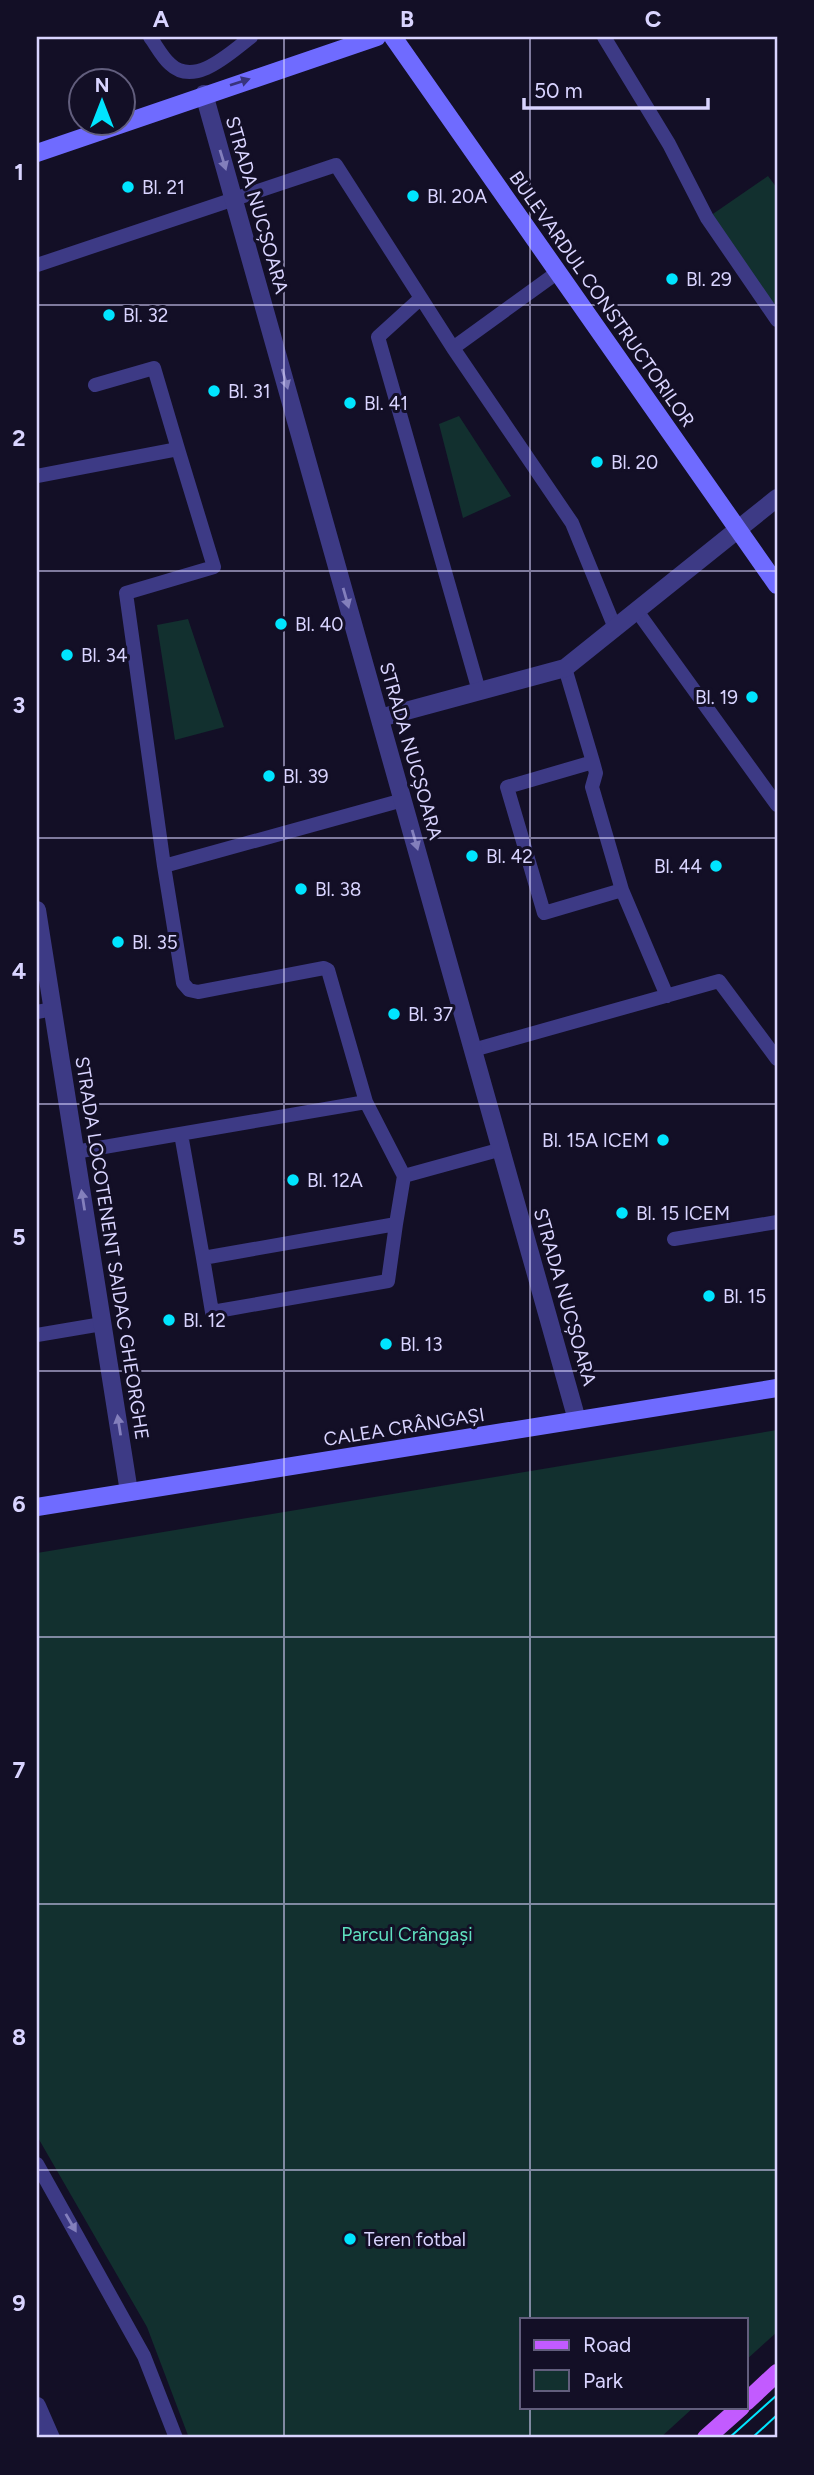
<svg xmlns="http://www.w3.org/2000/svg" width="814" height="2475" viewBox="0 0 814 2475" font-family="Figtree,sans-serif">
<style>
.green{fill:#12302f}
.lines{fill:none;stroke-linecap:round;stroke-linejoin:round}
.lane{stroke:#3d3a85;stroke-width:14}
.street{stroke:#3d3a85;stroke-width:18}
.secondary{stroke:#6f6bff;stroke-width:18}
.primary{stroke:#c25bff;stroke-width:18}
.tram{stroke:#00e5ff;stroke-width:2}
.oneway{fill:#38347d}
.oneway2{fill:#837fbc}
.grid{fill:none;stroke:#d9d4ff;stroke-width:2;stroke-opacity:0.55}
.poi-dot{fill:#00e5ff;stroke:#130f26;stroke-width:2.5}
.labels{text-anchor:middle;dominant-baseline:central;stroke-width:6;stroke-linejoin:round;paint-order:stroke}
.poi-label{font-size:19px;fill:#d9d4ff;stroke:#130f26;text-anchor:start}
.street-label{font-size:19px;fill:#d9d4ff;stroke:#130f26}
.park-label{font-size:19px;fill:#5fe0c0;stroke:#130f26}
.neatline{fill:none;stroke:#d9d4ff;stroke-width:2.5}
.grid-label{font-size:23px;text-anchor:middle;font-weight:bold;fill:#d9d4ff}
</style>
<rect width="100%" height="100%" fill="#130f26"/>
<path class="green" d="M768 176 777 188V320L707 218Z
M459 416 511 496 463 518 439 424Z
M188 619 224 727 175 740 157 625Z
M777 1430V2332L746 2360V2319H522V2407H694L660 2438H189L147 2327 37 2136V1553Z"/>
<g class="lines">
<path class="lane" d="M150 37C156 45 162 57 170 64 195 88 231 52 251 37
M604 37 669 144 707 218 777 320
M37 265 336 165 453 348 572 523 615 628
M421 298 378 337 479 691
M453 348 558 272
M95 385 154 368 178 449
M37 476 178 449 214 567 126 593 164 866 183 983 189 990 198 992 324 968 328 970 366 1102 404 1176 396 1224 203 1258 181 1134
M637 611 777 805
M565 668 593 762 596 773 592 787 622 890 667 996
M593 762 507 787 544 913 622 890
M164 866 403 800
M37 1012 53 1009
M473 1050 719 981 777 1059
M75 1152 366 1102
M404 1176 502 1149
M674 1239 777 1222
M203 1258 212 1312 388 1281 396 1224
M37 1335 102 1324
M37 2164 144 2356 176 2438"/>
<path class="street" d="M204 94 577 1420
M380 718 565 668 777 498
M37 910 129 1492
M37 2406 51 2438"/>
<path class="secondary" d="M393 37 777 585
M37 153 377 37
M37 1507 777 1388"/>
<path class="primary" d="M746 2402 777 2373
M706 2438 741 2407"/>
<path class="tram" d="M729 2438 777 2395
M752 2438 777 2415"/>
</g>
<defs><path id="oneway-solid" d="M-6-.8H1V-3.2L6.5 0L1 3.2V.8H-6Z" transform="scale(1.75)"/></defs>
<use class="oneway" href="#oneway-solid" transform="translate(240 82) rotate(-18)"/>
<g class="oneway2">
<use href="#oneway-solid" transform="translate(223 160) rotate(73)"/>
<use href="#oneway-solid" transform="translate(285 379) rotate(74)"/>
<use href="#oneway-solid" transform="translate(346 598) rotate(74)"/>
<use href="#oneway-solid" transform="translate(415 840) rotate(74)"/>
<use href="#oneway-solid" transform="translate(83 1200) rotate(-99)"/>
<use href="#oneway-solid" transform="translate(119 1425) rotate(-99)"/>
<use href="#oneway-solid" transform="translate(71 2223) rotate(60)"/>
</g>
<path class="grid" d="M284 37V2438M530 37V2319M37 305H777M37 571H777M37 838H777M37 1104H777M37 1371H777M37 1637H777M37 1904H777M37 2170H777M530 2407V2438"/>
<g class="poi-dot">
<circle cx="128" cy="187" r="7"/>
<circle cx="413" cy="196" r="7"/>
<circle cx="672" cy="279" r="7"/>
<circle cx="109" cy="315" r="7"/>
<circle cx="214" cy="391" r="7"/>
<circle cx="350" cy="403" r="7"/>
<circle cx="597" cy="462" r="7"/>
<circle cx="281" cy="624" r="7"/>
<circle cx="67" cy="655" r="7"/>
<circle cx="752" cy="697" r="7"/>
<circle cx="269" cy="776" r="7"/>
<circle cx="472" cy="856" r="7"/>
<circle cx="716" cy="866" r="7"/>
<circle cx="301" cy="889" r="7"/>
<circle cx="118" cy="942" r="7"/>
<circle cx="394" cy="1014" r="7"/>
<circle cx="663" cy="1140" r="7"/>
<circle cx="293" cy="1180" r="7"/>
<circle cx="622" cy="1213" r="7"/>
<circle cx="709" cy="1296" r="7"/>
<circle cx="169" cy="1320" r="7"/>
<circle cx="386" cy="1344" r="7"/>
<circle cx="350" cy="2239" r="7"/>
</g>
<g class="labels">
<g class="poi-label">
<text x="142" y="187">Bl. 21</text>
<text x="427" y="196">Bl. 20A</text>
<text x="686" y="279">Bl. 29</text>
<text x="123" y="315">Bl. 32</text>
<text x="228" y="391">Bl. 31</text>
<text x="364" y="403">Bl. 41</text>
<text x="611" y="462">Bl. 20</text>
<text x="295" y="624">Bl. 40</text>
<text x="81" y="655">Bl. 34</text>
<text x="738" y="697" text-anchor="end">Bl. 19</text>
<text x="283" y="776">Bl. 39</text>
<text x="486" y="856">Bl. 42</text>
<text x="702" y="866" text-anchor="end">Bl. 44</text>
<text x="315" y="889">Bl. 38</text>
<text x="132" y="942">Bl. 35</text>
<text x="408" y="1014">Bl. 37</text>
<text x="649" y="1140" text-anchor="end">Bl. 15A ICEM</text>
<text x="307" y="1180">Bl. 12A</text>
<text x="636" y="1213">Bl. 15 ICEM</text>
<text x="723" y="1296">Bl. 15</text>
<text x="183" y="1320">Bl. 12</text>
<text x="400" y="1344">Bl. 13</text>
<text x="364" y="2239">Teren fotbal</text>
</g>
<g class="street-label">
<text transform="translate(257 205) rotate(74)">STRADA NUCȘOARA</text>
<text transform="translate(602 299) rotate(55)">BULEVARDUL CONSTRUCTORILOR</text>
<text transform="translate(411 751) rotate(74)">STRADA NUCȘOARA</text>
<text transform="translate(112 1248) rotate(81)">STRADA LOCOTENENT SAIDAC GHEORGHE</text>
<text transform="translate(565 1297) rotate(74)">STRADA NUCȘOARA</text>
<text transform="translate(404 1427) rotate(-9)">CALEA CRÂNGAȘI</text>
</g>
<g class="park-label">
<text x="407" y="1934">Parcul Crângași</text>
</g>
</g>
<rect width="814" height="2475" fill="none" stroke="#130f26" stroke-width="77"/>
<rect x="520" y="2318" width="228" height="91" fill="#130f26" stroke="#625e7d" stroke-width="2"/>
<rect x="534" y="2340" width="35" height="10" fill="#c25bff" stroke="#625e7d" stroke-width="2"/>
<text x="583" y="2352" font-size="21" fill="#d9d4ff">Road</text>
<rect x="534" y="2370" width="35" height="21" fill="#12302f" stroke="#625e7d" stroke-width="2"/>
<text x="583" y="2388" font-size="21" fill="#d9d4ff">Park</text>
<g transform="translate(102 102)"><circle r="33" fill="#130f26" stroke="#625e7d" stroke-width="2"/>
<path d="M0-5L12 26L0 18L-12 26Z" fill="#00e5ff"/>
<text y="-10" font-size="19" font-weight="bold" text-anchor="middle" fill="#d9d4ff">N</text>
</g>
<path d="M524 98v10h184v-10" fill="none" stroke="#d9d4ff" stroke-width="3.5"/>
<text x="534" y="98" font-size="21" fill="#d9d4ff" stroke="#130f26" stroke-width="5" paint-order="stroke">50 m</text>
<rect x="38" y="38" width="738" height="2398" class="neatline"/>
<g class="grid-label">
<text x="161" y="27">A</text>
<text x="407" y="27">B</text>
<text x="653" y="27">C</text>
<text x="19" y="180">1</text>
<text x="19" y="446">2</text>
<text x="19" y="713">3</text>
<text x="19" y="979">4</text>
<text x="19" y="1245">5</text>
<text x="19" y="1512">6</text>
<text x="19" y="1778">7</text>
<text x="19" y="2045">8</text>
<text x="19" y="2311">9</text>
</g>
</svg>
